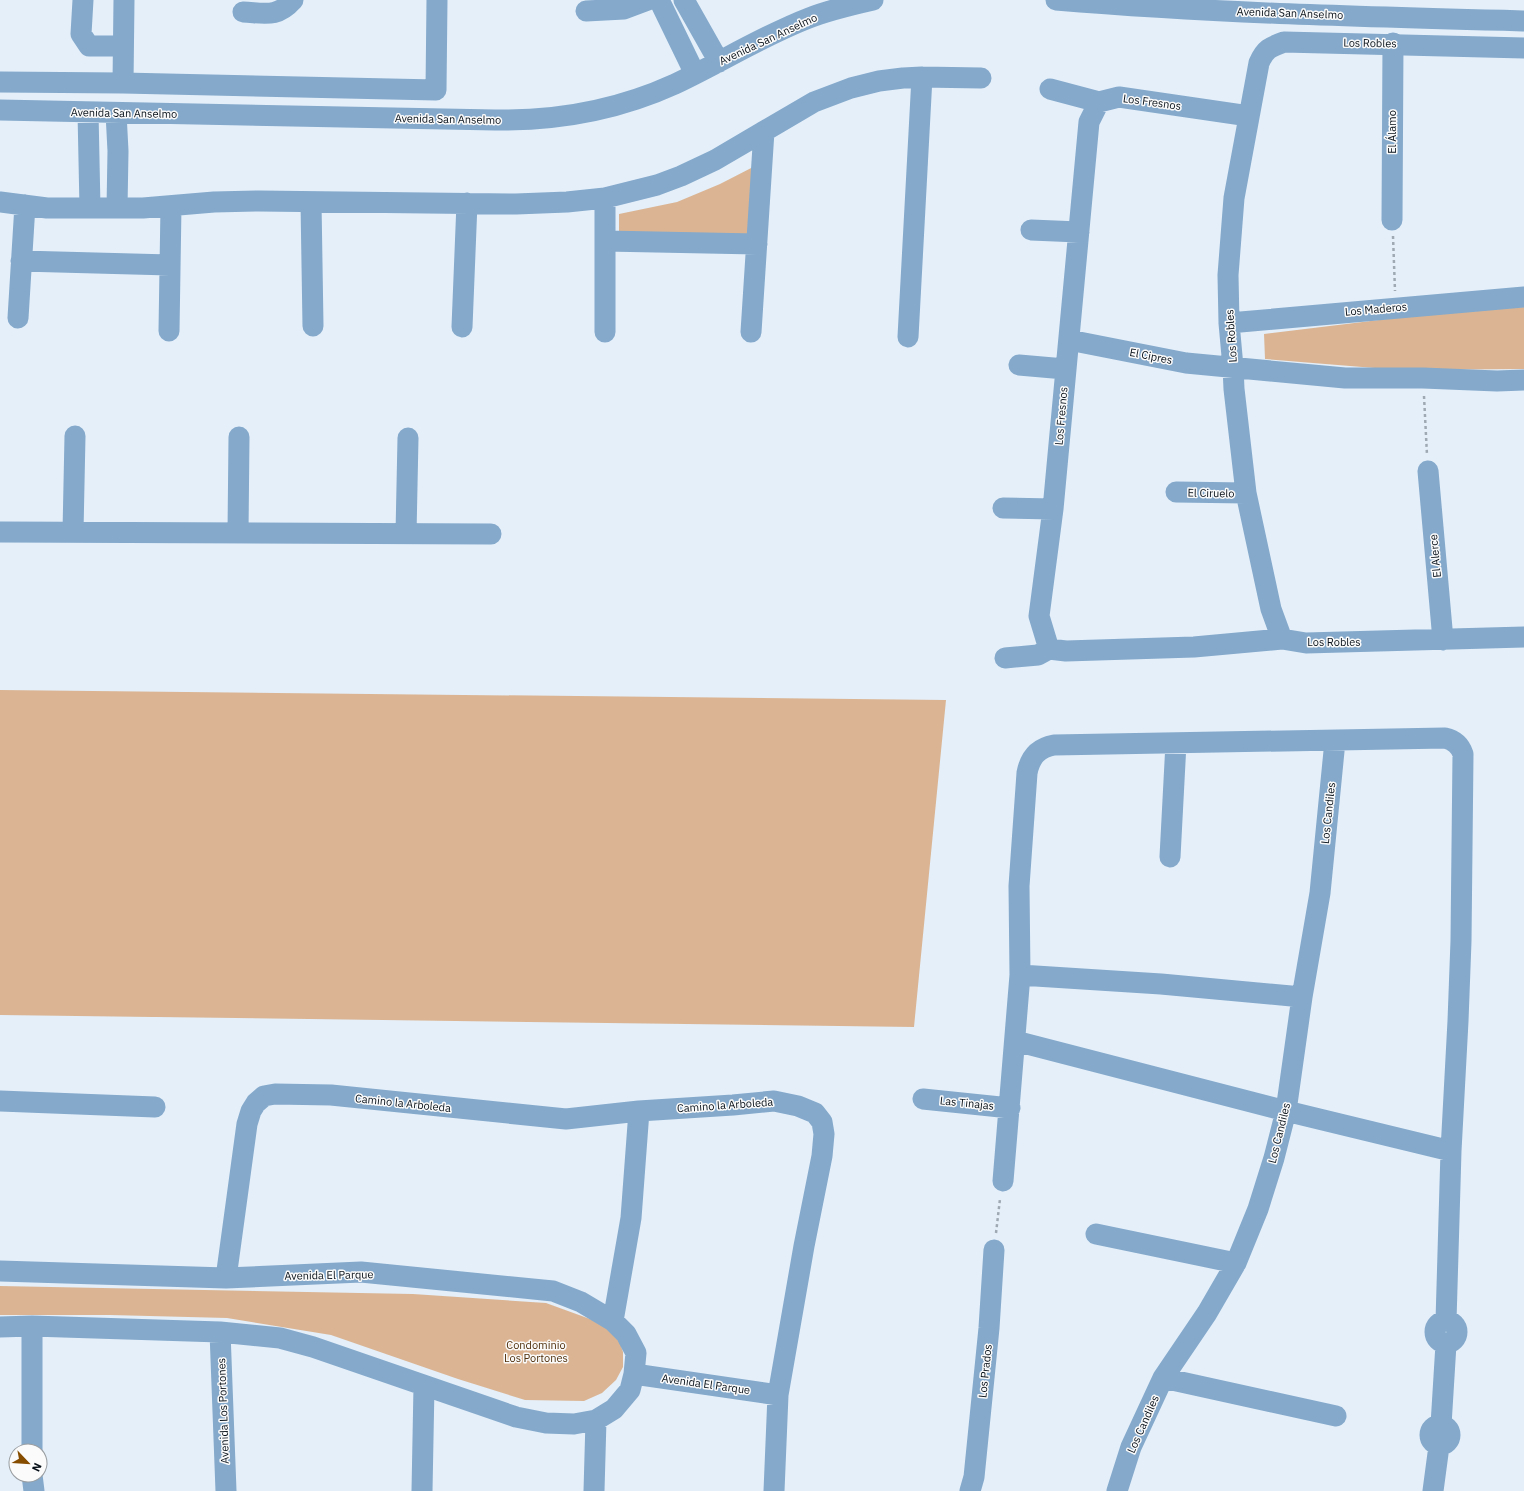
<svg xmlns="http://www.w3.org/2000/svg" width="1524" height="1491" viewBox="0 0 1524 1491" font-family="'IBM Plex Sans',sans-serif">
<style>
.green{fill:#dbb593}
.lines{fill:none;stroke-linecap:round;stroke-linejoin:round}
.path{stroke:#9ea9b3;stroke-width:2.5;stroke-dasharray:3 3;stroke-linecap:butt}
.minor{stroke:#84a9cb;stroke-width:21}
.labels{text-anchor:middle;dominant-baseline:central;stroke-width:3;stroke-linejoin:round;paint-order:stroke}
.street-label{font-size:11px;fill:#060f17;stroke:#fbfbfb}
.park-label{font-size:11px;fill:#4e2e0a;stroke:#fbfbfb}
</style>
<rect width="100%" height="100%" fill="#e4effa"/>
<path class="green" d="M757 165 750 236 619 234V214L677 202 720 184Z
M1524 307V369L1399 370 1265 359 1264 334 1412 316Z
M0 690 946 700 914 1027 0 1015Z
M0 1286 413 1294 546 1303 590 1319 606 1328 619 1340 623 1352V1367L616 1380 602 1393 584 1401 525 1400 458 1379 331 1335 227 1318 110 1315H0Z"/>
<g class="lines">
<path class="path" d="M1393 236 1395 291
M1424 396 1427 455
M996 1233 1000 1199"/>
<path class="minor" d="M83 0 81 34 89 46H123
M684 0 719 62
M1056 0C1211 13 1368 17 1524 21
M662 6 695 74
M586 11 624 9 648 0
M243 12C265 13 277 18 293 0
M1524 48 1284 42C1270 47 1265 49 1259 63L1234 198 1228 275 1229 323 1233 367 1234 389 1246 493 1271 609 1282 639 1306 643 1524 637
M0 82 123 83 436 90 437 0
M123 83 124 0
M1050 89 1099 102
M0 110 495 120C558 121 618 110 675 84 720 63 762 36 809 18 829 10 851 5 873 0
M88 112 90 208
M116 113 118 151 117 208
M1249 116 1119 97 1099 102 1089 122 1053 509 1039 616 1049 649 1066 651 1194 647 1282 639
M0 202 47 208H143L214 202 259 201 516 204 567 202 605 198 657 185 681 176 715 160 814 102 851 88 879 81 903 78 922 77 981 78
M311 202 313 326
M1392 220 1393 43
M1031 230 1079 232
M605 241 757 244
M21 261 170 265
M18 318 25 205
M1229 323 1524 297
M462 327 467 203
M169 331 171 206
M605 332V198
M751 332 764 131
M908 337 922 77
M1069 340 1186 363 1345 378H1423L1497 381 1524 380
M1019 365 1065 369
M1428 471 1443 640
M1176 492 1246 493
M1003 508 1053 509
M0 532 491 534
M73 532 75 436
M238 533 239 437
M406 534 408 438
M1005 658 1038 655 1049 649
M1170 857 1176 743
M1020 975 1161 984 1302 997
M1015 1041 1286 1111 1451 1151
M923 1099 1010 1108
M0 1101 155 1107
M1003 1181 1020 975 1019 886 1027 773C1030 757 1038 748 1054 745L1445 738C1454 740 1460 745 1463 754L1461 941 1458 1021 1451 1151 1446 1321
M1096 1234 1236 1263
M0 1271 226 1278 361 1272 553 1291 581 1302 613 1321 626 1334 636 1353 634 1374 630 1390 614 1409 596 1420 574 1424 546 1423 516 1417 313 1347 280 1338 220 1332 32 1326 0 1327
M226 1278 247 1124 251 1111 256 1103 264 1096 275 1094 331 1095 566 1119 639 1111 733 1105 774 1101 798 1106 815 1113 822 1122 824 1134 822 1156 804 1246 778 1395 774 1491
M1435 1332a11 11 0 1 1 22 0a11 11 0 1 1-22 0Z
M613 1321 631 1218 639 1111
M32 1326V1451
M220 1332 226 1491
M634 1374 778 1395
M1163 1378 1336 1416
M1430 1435a10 10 0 1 1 20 0a10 10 0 1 1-20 0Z
M1441 1425 1446 1344
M32 1475 34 1491
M422 1491 424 1386
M594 1491 596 1420
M970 1491 974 1477 989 1328 994 1250
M1117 1491 1131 1447 1163 1378 1207 1313 1236 1263 1258 1209 1274 1158 1286 1111 1302 997 1320 893 1335 741
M1433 1491 1439 1446"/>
</g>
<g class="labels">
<g class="street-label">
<text transform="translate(1290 13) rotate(2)">Avenida San Anselmo</text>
<text transform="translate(768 39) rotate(-25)">Avenida San Anselmo</text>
<text transform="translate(1370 43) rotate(1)">Los Robles</text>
<text transform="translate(1152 102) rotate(8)">Los Fresnos</text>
<text transform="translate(124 113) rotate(1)">Avenida San Anselmo</text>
<text transform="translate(448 119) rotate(1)">Avenida San Anselmo</text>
<text transform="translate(1392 132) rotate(-90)">El Álamo</text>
<text transform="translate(1376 309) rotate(-5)">Los Maderos</text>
<text transform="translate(1231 336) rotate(-94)">Los Robles</text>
<text transform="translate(1151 356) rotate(11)">El Cipres</text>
<text transform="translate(1061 416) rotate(-85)">Los Fresnos</text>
<text transform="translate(1211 493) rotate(1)">El Ciruelo</text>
<text transform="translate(1435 556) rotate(-95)">El Alerce</text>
<text x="1334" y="642">Los Robles</text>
<text transform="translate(1328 813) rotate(-84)">Los Candiles</text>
<text transform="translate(403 1103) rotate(6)">Camino la Arboleda</text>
<text transform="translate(967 1103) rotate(6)">Las Tinajas</text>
<text transform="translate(725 1105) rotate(-4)">Camino la Arboleda</text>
<text transform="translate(1279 1133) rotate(-76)">Los Candiles</text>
<text transform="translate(329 1275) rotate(-1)">Avenida El Parque</text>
<text transform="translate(985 1371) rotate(-84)">Los Prados</text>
<text transform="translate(706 1384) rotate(8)">Avenida El Parque</text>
<text transform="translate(223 1411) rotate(-92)">Avenida Los Portones</text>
<text transform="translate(1143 1424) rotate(-66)">Los Candiles</text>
</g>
<g class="park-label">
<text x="536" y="1345">Condominio<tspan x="536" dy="13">Los Portones</tspan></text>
</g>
</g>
<g transform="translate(28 1463) rotate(115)"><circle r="19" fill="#fbfbfb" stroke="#999da0"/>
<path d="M0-3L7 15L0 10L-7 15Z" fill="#864c00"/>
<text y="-6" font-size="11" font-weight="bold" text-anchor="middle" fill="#060f17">N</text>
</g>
</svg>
